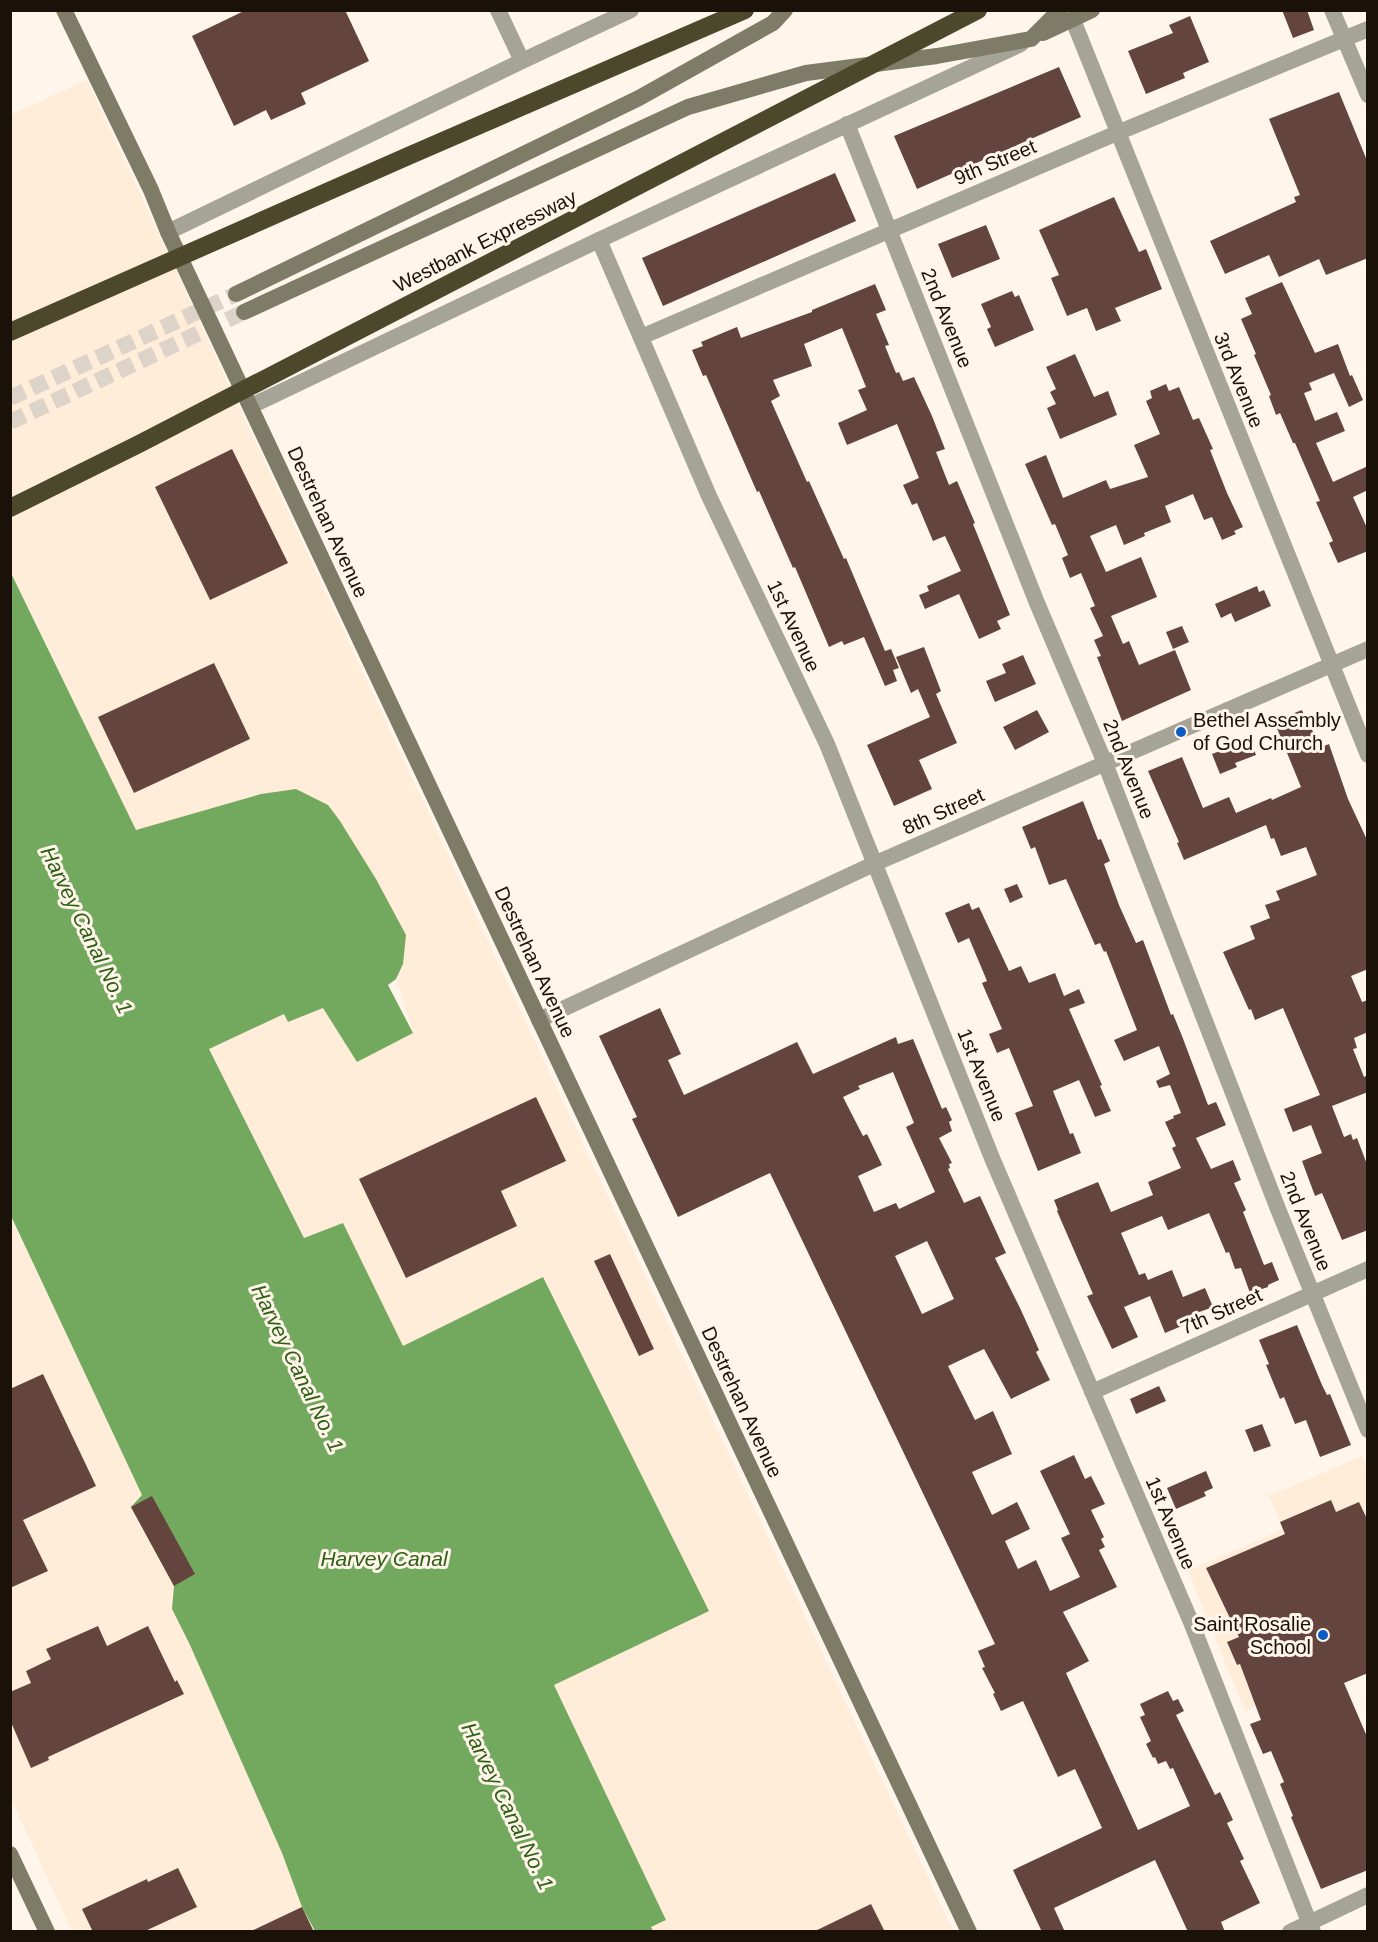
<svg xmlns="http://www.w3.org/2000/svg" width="1378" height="1942" viewBox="0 0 1378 1942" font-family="Helvetica,sans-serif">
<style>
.built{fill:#ffecd9}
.water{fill:#72a95e}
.building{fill:#64453d;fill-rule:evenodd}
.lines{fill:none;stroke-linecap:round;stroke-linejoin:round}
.secondary-tunnel{stroke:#ddd3c8;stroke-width:16;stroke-dasharray:16 8;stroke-linecap:butt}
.minor{stroke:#a5a496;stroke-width:16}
.tertiary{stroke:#a5a496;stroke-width:16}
.secondary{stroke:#7e7c67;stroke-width:16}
.motorway-bridge{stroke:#4b482c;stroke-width:18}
.poi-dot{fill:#0a5dc6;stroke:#fff5ea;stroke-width:2}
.labels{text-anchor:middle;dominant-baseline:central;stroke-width:6;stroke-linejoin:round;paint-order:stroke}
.street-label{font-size:20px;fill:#1a1108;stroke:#fff5ea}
.poi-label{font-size:20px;fill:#1a1108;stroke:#fff5ea;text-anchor:start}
.water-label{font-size:21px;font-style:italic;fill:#2d6015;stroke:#fff5ea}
</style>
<rect width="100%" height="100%" fill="#fff5ea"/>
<path class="built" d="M87 80 537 1046 953 1931H653L651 1927 666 1920 554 1684 708 1610 544 1277 403 1346 343 1223 305 1239 209 1049 285 1014 288 1022 323 1008 413 1033 396 979 403 964 405 935 376 879 340 821 327 805 296 789 261 794 136 830 11 571V115Z
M10 1216 142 1495 132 1507 174 1586 172 1609 190 1645 282 1853 302 1907 315 1931H72L11 1799Z
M1362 1456 1368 1468 1367 1673 1329 1675 1245 1711 1188 1571 1283 1529 1269 1496Z"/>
<path class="water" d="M10 571 136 830 261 794 296 789 328 805 340 821 376 879 406 935 403 964 396 979 388 985 413 1033 357 1062 323 1008 288 1022 284 1014 209 1049 304 1238 343 1223 403 1346 543 1277 709 1611 554 1685 666 1920 651 1927 653 1931H315L302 1907 282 1853 190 1645 172 1609 174 1586 131 1507 142 1495 11 1216Z"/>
<path class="building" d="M246 10H345L369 61 301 93 306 104 271 120 266 110 234 126 192 36Z
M1282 10H1307L1314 30 1293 38Z
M1190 16 1209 62 1183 73 1185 78 1146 94 1128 51 1173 33 1169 25Z
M1059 67 1081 117 917 189 894 136Z
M1339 92 1368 163V258L1326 275 1319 259 1279 277 1269 255 1225 274 1210 241 1296 202 1294 197 1300 195 1269 119Z
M835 173 856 221 663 306 642 258Z
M1114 197 1139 252 1146 249 1162 289 1115 308 1121 321 1096 331 1087 308 1067 316 1051 278 1059 275 1039 230Z
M986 225 1000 259 952 278 938 244Z
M1282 282 1315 353 1338 344 1350 376 1352 375 1363 400 1349 407 1334 373 1309 383 1312 390 1304 393 1315 421 1337 412 1345 431 1316 443 1333 482 1368 466V490L1353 497 1368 530V551L1338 563 1329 543 1333 541 1316 502 1320 501 1295 443H1293L1280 413 1276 415 1269 396 1271 395 1254 355 1256 354 1241 319 1252 314 1245 298Z
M875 284 886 310 876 314 889 345 885 346 896 373 899 372 903 381 914 377 932 416 945 449 936 452 949 485 957 481 975 523 973 524 1010 615 997 621 1001 629 979 639 959 594 925 609 919 595 929 591 927 586 961 571 945 536 933 541 917 503 912 505 903 485 919 478 897 424 847 445 838 423 867 410 858 390 866 387 842 328 804 344 812 366 773 380 780 396 771 401 807 482 809 481 844 559 846 558 885 651 891 649 899 668 893 670 897 681 885 686 864 637 844 645 842 641 829 647 795 567 793 568 759 491 757 492 706 375 703 376 692 350 703 346 701 342 737 327 741 338 812 312V310Z
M1012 291 1015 297 1019 295 1034 330 995 347 987 329 991 327 981 304Z
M1075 354 1094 397 1108 391 1117 415 1060 439 1047 408 1056 404 1050 392 1056 389 1046 367Z
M1166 384 1169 391 1179 387 1193 420 1199 418 1213 449 1210 450 1227 493 1243 527 1234 531 1236 534 1222 540 1212 517 1204 520 1193 494 1165 506 1171 522 1144 533 1145 536 1124 545 1116 525 1090 536 1106 572 1141 557 1157 597 1111 616 1123 644 1129 641 1139 665 1175 650 1191 690 1122 721 1097 657 1101 656 1094 640 1103 636 1090 608 1095 606 1081 573 1070 578 1062 558 1068 555 1055 524 1052 525 1025 464 1046 455 1063 498 1106 480 1110 489 1148 477 1134 445 1160 434 1146 401 1152 398 1150 391Z
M232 449 288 563 210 600 155 487Z
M1257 586 1259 592 1264 590 1271 606 1235 622 1231 613 1221 618 1215 604Z
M1182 626 1189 642 1173 649 1166 632Z
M924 647 941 691 936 694 957 743 919 760 932 789 894 806 867 745 930 717 918 689 911 693 896 657Z
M1023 655 1036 684 995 702 986 681 1006 673 1002 664Z
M214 663 250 739 134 793 98 717Z
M1037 710 1049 732 1015 750 1003 727Z
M1302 710 1306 720 1308 719 1319 748 1329 744 1348 799 1368 842V969L1351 976 1362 1002 1368 1000V1032L1354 1038 1357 1048 1353 1049 1364 1077 1368 1075V1092L1332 1106 1344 1137 1351 1134 1353 1140 1357 1138 1368 1167V1230L1342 1240 1322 1193 1315 1196 1302 1161 1322 1153 1311 1125 1293 1132 1284 1109 1320 1095 1283 1008 1255 1020 1251 1009 1249 1010 1223 952 1255 939 1250 926 1270 918 1265 905 1280 900 1276 891 1317 875 1306 847 1281 856 1274 838 1271 839 1266 825 1184 860 1177 843 1179 842 1148 771 1182 757 1203 808 1229 797 1236 813 1271 798 1272 800 1301 787 1274 721Z
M1250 740 1256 755 1235 763 1237 767 1220 774 1212 754Z
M1083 801 1098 840 1101 839 1110 861 1104 864 1119 905 1136 943 1143 940 1171 1015 1173 1014 1182 1036 1208 1105 1216 1102 1226 1125 1196 1138 1211 1169 1233 1160 1241 1180 1234 1183 1246 1210 1243 1212 1264 1265 1272 1262 1279 1280 1268 1285V1287L1250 1293 1241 1268 1235 1269 1229 1252 1226 1253 1209 1213 1168 1230 1162 1216 1121 1233 1139 1275 1145 1273 1148 1280 1172 1270 1183 1297 1205 1288 1213 1307 1186 1317 1189 1323 1165 1333 1150 1296 1124 1307 1138 1337 1112 1349 1087 1296 1093 1294 1057 1211 1058 1210 1054 1200 1098 1182 1111 1212 1153 1195 1148 1182 1181 1168 1172 1148 1176 1146 1165 1122 1174 1118 1173 1116 1181 1113 1170 1085 1159 1088 1156 1081 1170 1074 1159 1046 1124 1061 1114 1040 1137 1030 1106 951 1104 952 1100 943 1095 945 1066 879 1049 885 1035 847 1031 849 1022 827Z
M1017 884 1023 897 1010 903 1004 889Z
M969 903 972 910 979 907 1009 971 1021 966 1029 983 1055 973 1064 996 1079 989 1085 1003 1069 1009 1102 1085 1100 1086 1111 1111 1095 1117 1079 1080 1053 1091 1070 1134 1073 1133 1081 1153 1038 1171 1015 1113 1033 1106 1009 1048 997 1053 989 1034 1002 1029 982 983 987 981 969 938 958 943 945 913Z
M660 1008 681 1054 668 1060 684 1095 797 1042 813 1074 896 1037 898 1044 913 1039 942 1109 946 1107 952 1120 949 1122 952 1131 939 1138 952 1163 949 1164 950 1168 948 1169 964 1203 980 1196 1006 1253 995 1258 1020 1308 1039 1350 1036 1352 1050 1380 1011 1399 984 1349 948 1366 975 1420 993 1411 1012 1454 972 1472 992 1515 1017 1502 1030 1529 1005 1541 1018 1569 1036 1560 1050 1591 1080 1577 1061 1538 1070 1534 1040 1471 1074 1455 1085 1479 1091 1476 1105 1504 1091 1510 1104 1537 1101 1539 1105 1547 1099 1550 1117 1587 1063 1612 1089 1661 1066 1673 1138 1830 1190 1806 1173 1768 1170 1769 1166 1761 1158 1764 1155 1757 1153 1758 1146 1744 1151 1741 1140 1717 1145 1715 1140 1704 1168 1691 1173 1701 1178 1699 1184 1711 1176 1715 1215 1795 1220 1792 1233 1820 1227 1823 1244 1859 1240 1861 1260 1903 1221 1922 1225 1932H1188L1155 1860 1054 1908 1065 1932H1042L1013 1870 1102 1828 1075 1769 1058 1777 1023 1701 1001 1711 993 1694 995 1693 982 1668 985 1667 978 1651 995 1644 770 1173 678 1217 632 1119 637 1117 599 1036ZM893 1072 914 1123 906 1127 935 1192 899 1209 896 1203 874 1212 858 1176 882 1165 867 1134 863 1136 843 1097 860 1089 858 1086ZM927 1241 954 1299 922 1314 895 1256Z
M536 1097 566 1161 501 1191 517 1226 406 1278 359 1179Z
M610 1254 654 1349 639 1356 594 1261Z
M1297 1325 1322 1385 1327 1395 1330 1394 1351 1445 1320 1457 1306 1420 1295 1424 1284 1397 1280 1399 1266 1365 1269 1364 1259 1340Z
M43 1374 96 1486 23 1520 48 1571 10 1588V1389Z
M1159 1386 1166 1401 1136 1414 1130 1399Z
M1262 1424 1271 1446 1254 1452 1245 1430Z
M1206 1471 1213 1488 1204 1492 1206 1496 1176 1509 1167 1488Z
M152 1496 195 1574 174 1586 131 1507Z
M1331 1500 1336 1512 1359 1502 1368 1521V1673L1344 1683 1368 1739V1870L1321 1889 1291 1817 1293 1816 1280 1784 1284 1782 1271 1751 1263 1754 1250 1724 1261 1720 1240 1664 1237 1665 1227 1642 1239 1637 1206 1568 1285 1534 1280 1522Z
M98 1626 107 1646 148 1626 175 1682 177 1680 184 1694 48 1757 49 1760 31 1768 10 1720V1692L31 1683 26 1671 51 1659 46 1649Z
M178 1868 197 1907 143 1932H93L82 1909 147 1879 148 1882Z
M871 1904 885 1932H813Z
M302 1907 314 1932H249Z"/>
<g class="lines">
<path class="secondary-tunnel" d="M10 398 236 294
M10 422 244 312"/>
<path class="minor" d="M498 10 522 61
M1073 20 1368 755
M847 124 1037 603 1105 763 1278 1209 1368 1430
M599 240 709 496 827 744 992 1158 1191 1622 1313 1932
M641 337 1117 133 1368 29
M539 1020 876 863 1368 649
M1092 1392 1368 1269
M1290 1932 1368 1895"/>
<path class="tertiary" d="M1332 10 1368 95
M168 232 522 61 631 10
M251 406 599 240 1021 44"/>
<path class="secondary" d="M64 10 151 190 168 232 969 1932
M1043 33 1092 10
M236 294 639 98 773 23 785 10
M244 312 688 107 806 73 937 56 1031 39 1060 10
M10 1854 47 1932"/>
<path class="motorway-bridge" d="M10 332 406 157 745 10
M10 508 139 444 978 10"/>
</g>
<g class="poi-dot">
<circle cx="1181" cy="732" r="6"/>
<circle cx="1323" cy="1635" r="6"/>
</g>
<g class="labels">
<g class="street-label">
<text transform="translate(995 162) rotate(-23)">9th Street</text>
<text transform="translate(485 241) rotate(-27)">Westbank Expressway</text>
<text transform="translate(947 318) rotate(68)">2nd Avenue</text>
<text transform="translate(1239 380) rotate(68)">3rd Avenue</text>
<text transform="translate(328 522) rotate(65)">Destrehan Avenue</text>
<text transform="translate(794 626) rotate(65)">1st Avenue</text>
<text transform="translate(1129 769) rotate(68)">2nd Avenue</text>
<text transform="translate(943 811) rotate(-24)">8th Street</text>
<text transform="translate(535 962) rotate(65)">Destrehan Avenue</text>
<text transform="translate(982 1075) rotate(68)">1st Avenue</text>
<text transform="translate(1306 1221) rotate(68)">2nd Avenue</text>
<text transform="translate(1221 1311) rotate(-24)">7th Street</text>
<text transform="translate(742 1402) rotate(65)">Destrehan Avenue</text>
<text transform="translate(1171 1523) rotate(67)">1st Avenue</text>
</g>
<g class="poi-label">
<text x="1193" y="720">Bethel Assembly<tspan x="1193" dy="23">of God Church</tspan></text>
<text x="1311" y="1624" text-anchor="end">Saint Rosalie<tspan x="1311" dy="23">School</tspan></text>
</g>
<g class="water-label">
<text transform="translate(87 930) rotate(64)">Harvey Canal No. 1</text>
<text transform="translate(298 1368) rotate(64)">Harvey Canal No. 1</text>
<text x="384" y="1558">Harvey Canal</text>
<text transform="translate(508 1806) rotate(64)">Harvey Canal No. 1</text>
</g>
</g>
<rect width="1378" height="1942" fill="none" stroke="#1a1108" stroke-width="24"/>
</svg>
